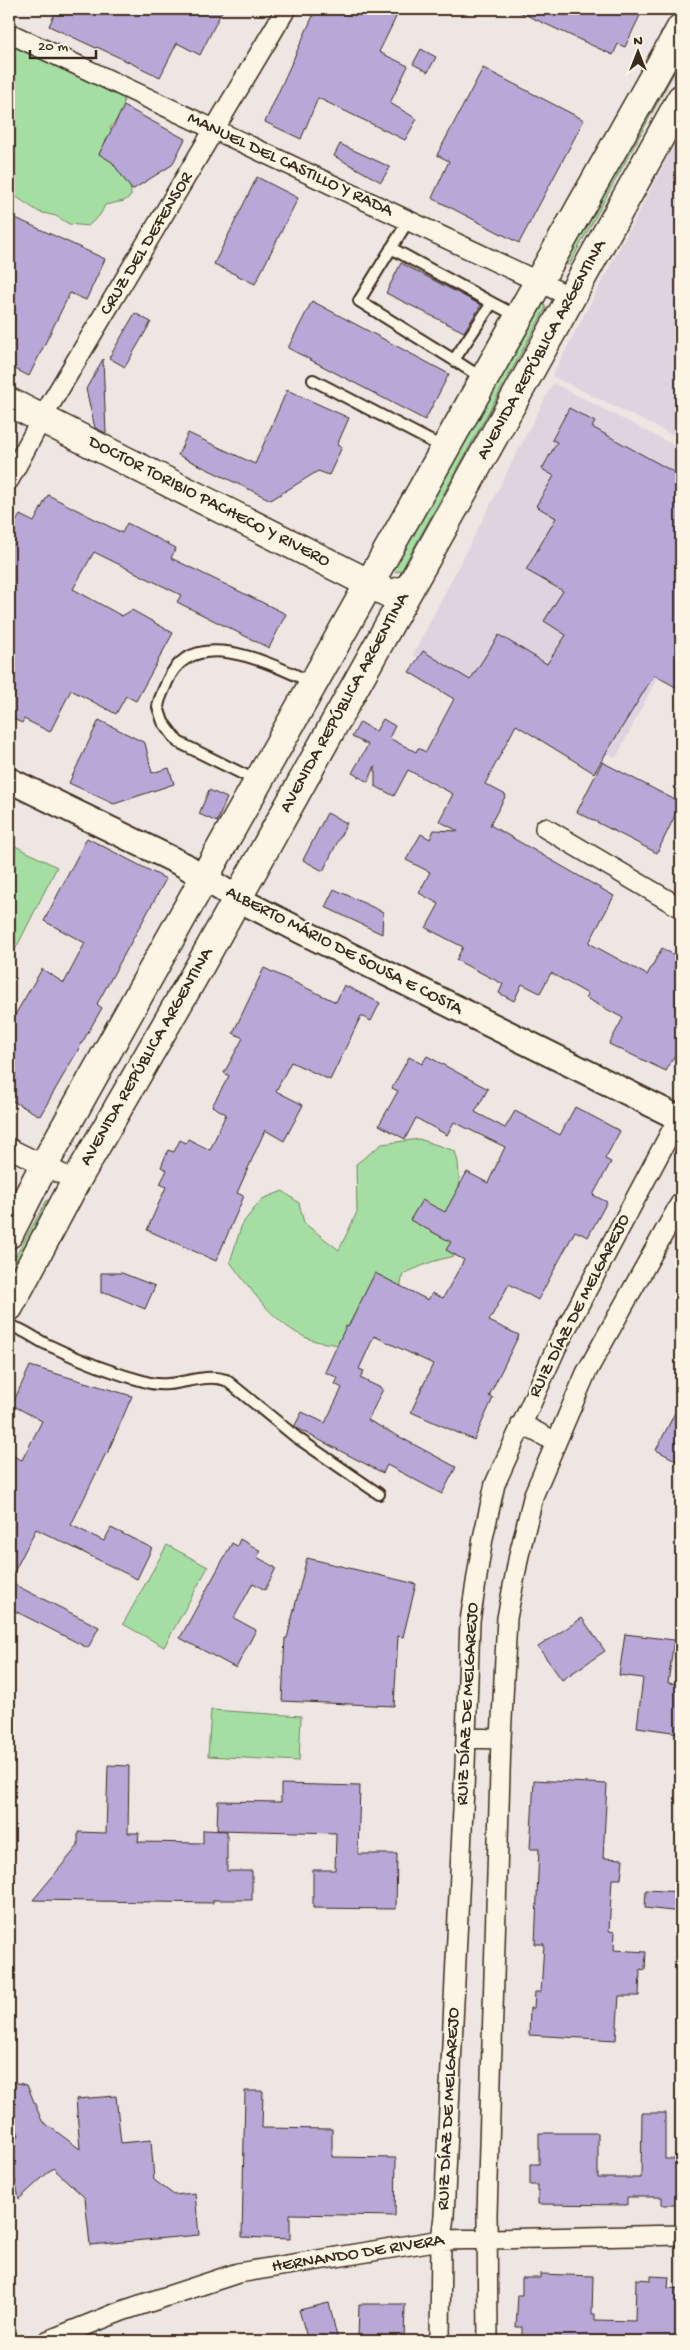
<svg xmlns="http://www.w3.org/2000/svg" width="690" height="2350" viewBox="0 0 690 2350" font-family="'Gochi Hand',sans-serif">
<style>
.built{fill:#ded3df}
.green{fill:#a5dea3;stroke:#708460}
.building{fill:#b8a8d8;stroke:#3b2a1e}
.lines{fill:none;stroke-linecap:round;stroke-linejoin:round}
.service-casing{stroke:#3b2a1e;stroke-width:14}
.minor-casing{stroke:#3b2a1e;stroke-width:22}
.tertiary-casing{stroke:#3b2a1e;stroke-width:28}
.secondary-casing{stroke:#3b2a1e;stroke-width:31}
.trunk-casing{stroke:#3b2a1e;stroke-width:31}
.service{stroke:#fcf5e5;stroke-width:10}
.minor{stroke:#fcf5e5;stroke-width:19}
.tertiary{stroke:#fcf5e5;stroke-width:24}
.secondary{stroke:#fcf5e5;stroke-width:28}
.trunk{stroke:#fcf5e5;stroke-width:28}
.labels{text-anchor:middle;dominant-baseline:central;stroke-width:4.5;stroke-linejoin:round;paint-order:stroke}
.street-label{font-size:18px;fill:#3b2a1e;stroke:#fcf5e5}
</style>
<rect width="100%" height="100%" fill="#eee6e2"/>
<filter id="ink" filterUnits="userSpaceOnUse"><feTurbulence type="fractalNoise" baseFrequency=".02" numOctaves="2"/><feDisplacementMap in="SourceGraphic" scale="10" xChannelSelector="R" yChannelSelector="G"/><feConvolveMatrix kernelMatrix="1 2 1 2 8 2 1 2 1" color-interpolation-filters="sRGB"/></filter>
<g filter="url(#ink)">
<path class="built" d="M681 132V439L552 376Z
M553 383 681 449V631L616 758 413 655Z"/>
<path class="green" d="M9 33 68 71 90 77 124 97 123 111 110 128C120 147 131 174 131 196L124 201 105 205 100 215 88 226 69 224 56 216 39 212 18 198 9 196V121L12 112 9 106Z
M681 38V60L569 265 561 264Z
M542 301 546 308 401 571 396 572 393 568Z
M9 843 57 867 9 962Z
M419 1139 455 1151 458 1162 465 1253 431 1262 403 1274 400 1289 353 1347C342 1345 330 1344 319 1342 280 1333 252 1291 230 1262L242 1224 262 1199 283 1191 299 1203 304 1223 339 1250 357 1212 356 1164 382 1144Z
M47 1200H51L9 1289V1268Z
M167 1545 208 1567 164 1647 123 1624Z
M211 1710 301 1716 299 1761 208 1756Z"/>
<path class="building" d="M57 9H223L200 55 177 43 160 77 97 47 96 48 49 26Z
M316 9H400L379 52 408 66 390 103 417 119 405 140 318 98 301 139 265 122Z
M513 9H643L625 47 618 44 613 55Z
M421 49 436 57 428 72 413 64Z
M483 68 584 120 519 243 432 198 449 161 437 155Z
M124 106 185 139 172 165 132 190 112 162 99 154Z
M340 144 390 167 381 182 334 156Z
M257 177 298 198 255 284 214 264Z
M9 215 105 259 86 300 70 293 29 376 9 366Z
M401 263 481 305 464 332 386 293Z
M312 301 449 374 425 420 288 348Z
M135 313 151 322 125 367 109 358Z
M103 359 106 433 95 428 86 389Z
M287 390 349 418 337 445 342 447 329 475 318 471 271 500 178 455 188 433 255 464Z
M569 408 595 422 592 427 681 476V690L654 675 594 773 516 725 485 784 506 795 490 825 614 896 589 943 647 975 662 948 681 959V1044L666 1071 609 1044 623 1018 586 998 588 994 551 973 540 993 522 984 514 1001 499 993 503 984 456 960 463 947 426 928 439 904 419 893 430 872 406 860 421 834 430 839 434 830 458 831 439 821 453 794 408 770 394 796 375 786V766L368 782 352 773 368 745 352 737 360 722 376 731 383 719 395 726 389 738 416 752 418 748 426 752 454 699 409 672 423 651 470 680 499 635 547 664 566 635 544 621 563 591 526 570 556 518 536 506 554 476 542 469 557 442 552 440Z
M48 495 122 533 127 523 176 548 171 558 286 614 269 648 177 602 181 595 94 552 73 589 122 616 132 610 173 633 136 701 126 696 116 714 71 690 50 732 24 719 22 723 9 717V534L20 515 34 522Z
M99 720 145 743 152 773 169 768 174 784 114 804 69 783Z
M602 762 681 803 657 853 577 812Z
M209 790 227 798 217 822 199 814Z
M327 813 347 823 323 871 303 860Z
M87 838 166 879 97 1004 102 1008 40 1116 9 1099V1025L42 969 64 983 85 943 44 921Z
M334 889 383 912 382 934 325 907Z
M264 968 336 1002 344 985 380 1003 371 1021 361 1016 330 1080 291 1062 276 1091 303 1105 284 1141 265 1130 237 1193 244 1196 216 1261 147 1230 166 1187 160 1184 167 1170 161 1167 168 1150 174 1152 180 1140 186 1143 188 1139 210 1150 226 1114 212 1106 229 1076 224 1073 243 1038 233 1033Z
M427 1056 488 1089 475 1112 505 1128 515 1111 560 1135 575 1107 620 1131 605 1159 611 1162 593 1195 607 1202 588 1237 575 1231 538 1300 509 1284 489 1321 519 1335 489 1396 493 1398 474 1440 411 1412 433 1364 374 1336 359 1369 364 1371 360 1378 383 1389 368 1420 456 1467 442 1494 387 1465 383 1473 294 1427 302 1412 325 1423 342 1388 335 1384 338 1378 325 1372 346 1326 348 1327 375 1273 428 1300 432 1293 443 1298 464 1260 446 1250 451 1242 410 1220 422 1200 445 1212 467 1172 488 1183 505 1147 454 1122 447 1135 416 1118 405 1139 379 1125 398 1091 392 1088 409 1057 422 1064Z
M101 1273H122L155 1286 145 1309 108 1293H101Z
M30 1366 132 1396 107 1454 106 1453 71 1525 104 1541 111 1528 152 1548 137 1579 36 1529 9 1582 99 1627 88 1648 9 1608V1454L22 1460 42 1421 12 1405Z
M681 1401V1463L656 1450Z
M240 1539 261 1551 257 1557 276 1568 265 1590 253 1583 234 1618 256 1630 236 1668 180 1638 232 1543 237 1546Z
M307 1558 416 1584 403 1637 398 1636 394 1706 282 1701 285 1638H287Z
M582 1618 605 1651 562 1680 538 1647Z
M625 1634 674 1640 668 1683 681 1684 679 1733 637 1727 643 1678 619 1675Z
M108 1765 129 1766 128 1833H139L138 1842 203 1843V1830L227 1831V1871H252V1900H213V1903L33 1900 78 1846V1832L106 1833Z
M534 1780 607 1784 603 1858 623 1859 621 1879H612L609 1931 615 1932 614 1950 646 1952 645 1970 640 1969 639 1996H619L616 2040 529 2035 530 2008H534L535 1992H541L544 1944H535L539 1849H530Z
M281 1784 360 1786 358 1854H397L396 1909 313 1908V1870H335L336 1833 217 1830 218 1801 281 1802Z
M646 1890 681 1892V1912L645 1908Z
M9 2081 27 2085 42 2121 80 2149 76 2099 116 2096 121 2143 151 2140 154 2180 174 2195 195 2193 199 2235 90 2245 85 2198 53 2168 19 2199 9 2150V2138L19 2136 9 2106Z
M245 2091H263L262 2128 332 2129V2157L396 2158 395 2216 290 2214V2239L242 2237Z
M642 2113H665V2159H680V2205H662V2197H627V2205L538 2204V2185H530V2164H539V2133H598V2178H641Z
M540 2274 593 2276 592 2314H595V2320L635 2321 636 2279 651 2280V2276L669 2277 668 2288 681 2289V2341H522V2327H516L518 2295H522V2278H540Z
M329 2303 338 2341H308L299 2310Z
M359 2304H405L404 2341H358Z"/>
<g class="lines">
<defs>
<path id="service" d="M408 221 359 301 454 360
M391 248 492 303
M482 378 454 360 492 303 517 316
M313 380 444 448
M257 781 178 742 163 722 158 707C159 698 164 690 167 682 192 622 273 665 313 683
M9 1326C23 1328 33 1338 46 1344 79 1360 115 1374 150 1383 175 1389 201 1372 226 1380L296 1437 379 1494"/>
<path id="minor" d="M9 33 571 297
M9 480 42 418 286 9
M545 828 681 908
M9 1148 76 1181
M521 1424 556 1442
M466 1738 501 1739
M47 2341 122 2311 238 2273 441 2240 681 2235
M440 2341 441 2240 444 2216 465 1766 470 1621 483 1538 495 1484 557 1346 681 1113
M488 2341 487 2214 501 1739 507 1618 519 1555 534 1494 586 1373 681 1202"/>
<path id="tertiary" d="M9 780 184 865 236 898 311 936 681 1119"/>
<path id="secondary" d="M9 402 390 594 409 589"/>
<path id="trunk" d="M9 1234 44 1165 204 878 681 28
M9 1307 76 1181 201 964 681 99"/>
</defs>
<use href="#service" class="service-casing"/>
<use href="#minor" class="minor-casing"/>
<use href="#tertiary" class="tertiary-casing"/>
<use href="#secondary" class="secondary-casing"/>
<use href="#trunk" class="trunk-casing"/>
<use href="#service" class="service"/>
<use href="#minor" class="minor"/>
<use href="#tertiary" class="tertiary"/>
<use href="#secondary" class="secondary"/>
<use href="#trunk" class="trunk"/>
</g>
</g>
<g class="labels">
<g class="street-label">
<text transform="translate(290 165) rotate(25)">MANUEL DEL CASTILLO Y RADA</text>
<text transform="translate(147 244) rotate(-59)">CRUZ DEL DEFENSOR</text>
<text transform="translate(542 350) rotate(-61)">AVENIDA REPÚBLICA ARGENTINA</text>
<text transform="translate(209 502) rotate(27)">DOCTOR TORIBIO PACHECO Y RIVERO</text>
<text transform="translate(345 703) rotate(-61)">AVENIDA REPÚBLICA ARGENTINA</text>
<text transform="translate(344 951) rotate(27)">ALBERTO MÁRIO DE SOUSA E COSTA</text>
<text transform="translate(147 1057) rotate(-60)">AVENIDA REPÚBLICA ARGENTINA</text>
<text transform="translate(580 1306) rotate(-63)">RUIZ DÍAZ DE MELGAREJO</text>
<text transform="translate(468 1704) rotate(-87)">RUIZ DÍAZ DE MELGAREJO</text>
<text transform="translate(449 2109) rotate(-87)">RUIZ DÍAZ DE MELGAREJO</text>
<text transform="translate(358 2254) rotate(-9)">HERNANDO DE RIVERA</text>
</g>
</g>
<rect width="690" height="2350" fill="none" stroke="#fcf5e5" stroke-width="30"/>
<rect x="15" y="15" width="660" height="2320" fill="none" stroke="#3b2a1e" stroke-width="2" filter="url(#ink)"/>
<g transform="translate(638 52)" stroke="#fcf5e5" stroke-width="4" paint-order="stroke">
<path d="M0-4L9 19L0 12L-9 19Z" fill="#3b2a1e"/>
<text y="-8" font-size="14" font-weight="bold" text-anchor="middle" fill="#3b2a1e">N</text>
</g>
<path d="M30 50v8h66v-8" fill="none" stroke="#3b2a1e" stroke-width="2.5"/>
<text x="38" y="50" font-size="15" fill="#3b2a1e" stroke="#fcf5e5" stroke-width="4" paint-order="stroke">20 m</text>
</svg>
